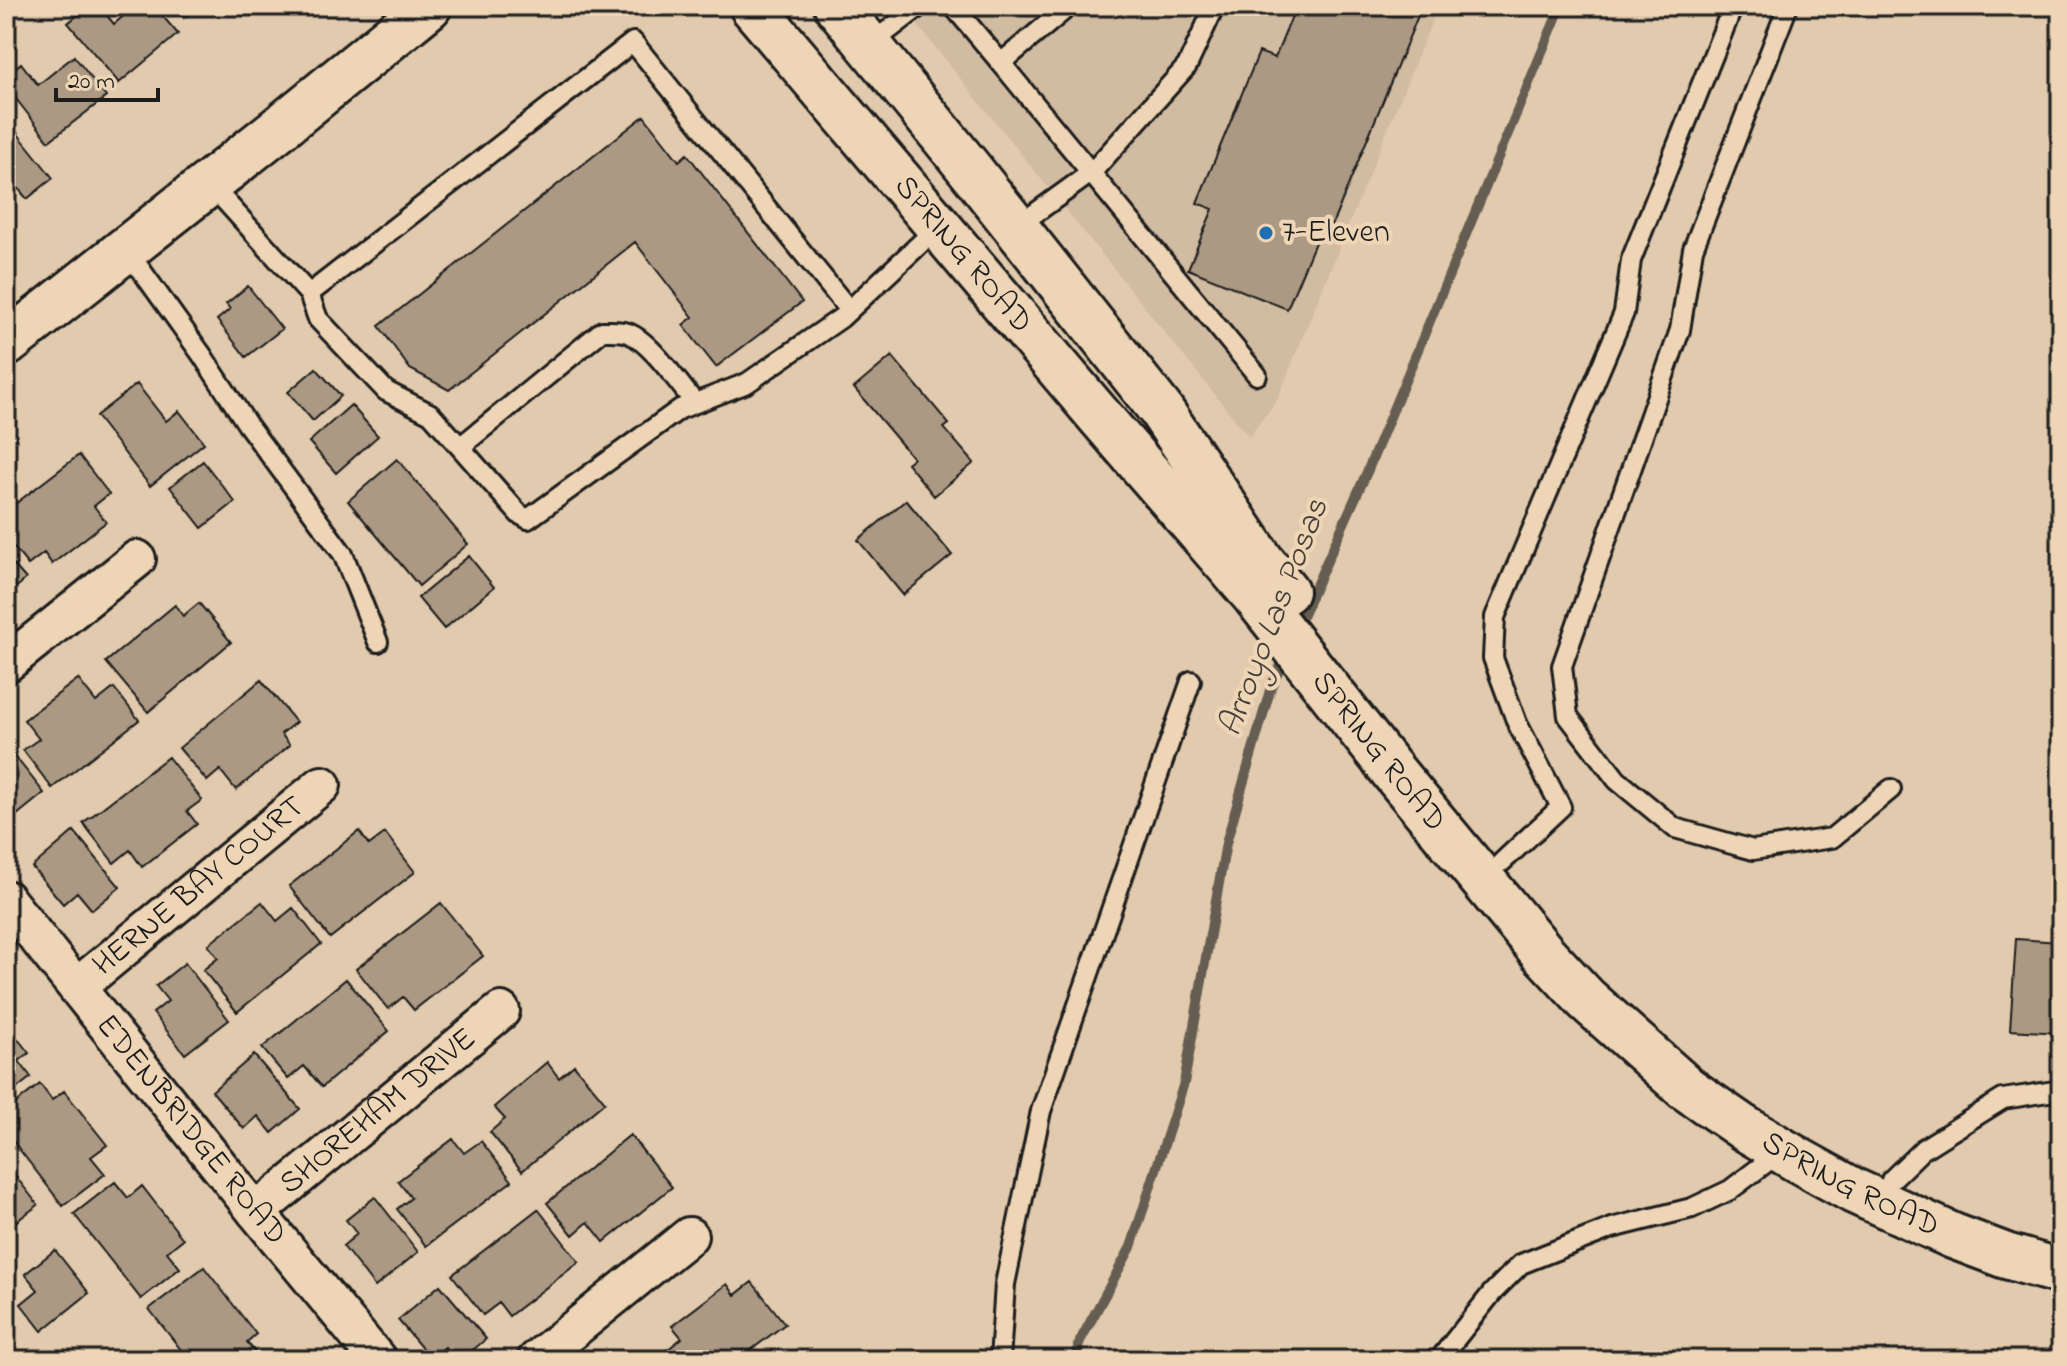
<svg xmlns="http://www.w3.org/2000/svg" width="2067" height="1366" viewBox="0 0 2067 1366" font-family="'Indie Flower',sans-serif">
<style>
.built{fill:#d1bba1}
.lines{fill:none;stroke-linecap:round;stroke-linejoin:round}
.stream{stroke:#655d51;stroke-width:10}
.building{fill:#ab9984;stroke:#1c1c1c;stroke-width:2}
.lane-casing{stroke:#1c1c1c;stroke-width:24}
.street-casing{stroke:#1c1c1c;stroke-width:42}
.secondary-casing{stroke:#1c1c1c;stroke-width:50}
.primary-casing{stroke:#1c1c1c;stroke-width:50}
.lane{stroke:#eed5b6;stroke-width:18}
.street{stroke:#eed5b6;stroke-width:36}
.secondary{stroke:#eed5b6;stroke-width:44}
.primary{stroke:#eed5b6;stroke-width:44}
.poi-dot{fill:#1f6fb2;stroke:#eed5b6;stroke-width:3}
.labels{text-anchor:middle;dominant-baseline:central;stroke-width:8;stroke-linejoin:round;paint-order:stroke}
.poi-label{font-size:32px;fill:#1c1c1c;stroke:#eed5b6;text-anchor:start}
.street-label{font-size:32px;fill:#1c1c1c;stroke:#eed5b6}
.water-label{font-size:34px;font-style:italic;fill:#46423b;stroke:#eed5b6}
</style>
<rect width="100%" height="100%" fill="#e1caad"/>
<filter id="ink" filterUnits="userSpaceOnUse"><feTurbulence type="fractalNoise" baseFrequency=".0125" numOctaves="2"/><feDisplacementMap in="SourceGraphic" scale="16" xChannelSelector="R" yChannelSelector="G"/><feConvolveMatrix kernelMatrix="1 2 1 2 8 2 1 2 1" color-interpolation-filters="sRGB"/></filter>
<g filter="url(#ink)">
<path class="built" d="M902 6H1438L1277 400 1249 437Z"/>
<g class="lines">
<path class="stream" d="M1296 630 1367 472 1561 6
M1075 1360 1080 1341 1131 1247 1184 1083 1226 843 1271 687 1287 652"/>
</g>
<path class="building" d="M89 6H99L114 24 135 6H154L178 34 119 83 68 23Z
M174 6H199L184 18Z
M1296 6H1422L1332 225 1324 221 1287 309 1188 269 1213 209 1197 203 1259 52 1275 58Z
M74 56 106 97 49 141 6 86V76L21 63 38 85Z
M644 116 679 161 687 154 802 302 716 367 683 325 693 317 635 242 449 390 410 369 379 326Z
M6 119 53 178 27 199 18 188 6 198Z
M248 286 282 329 246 357 217 320 230 309 226 304Z
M892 356 949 424 944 428 974 463 934 496 907 463 913 458 854 388Z
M316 368 341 396 313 421 288 392Z
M137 384 166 421 179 411 204 443 150 486 96 416Z
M351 405 378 436 336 473 309 442Z
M79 455 109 494 94 506 106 522 52 564 44 553 28 565 6 538V511Z
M397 459 468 544 419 586 348 501Z
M203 461 235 502 202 528 170 487Z
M906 500 952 555 903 595 858 540Z
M6 556 26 579 6 596Z
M469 556 494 587 444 629 418 598Z
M199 603 231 642 148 712 106 662 175 605 183 616Z
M78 679 96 702 114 688 139 720 52 788 23 750 39 739 24 720Z
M261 680 296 722 281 734 290 745 236 790 220 770 207 781 179 748Z
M6 745 44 793 6 824Z
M168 757 202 800 187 811 197 824 142 867 130 850 114 863 83 823Z
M74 831 120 887 92 910 77 892 63 904 32 867Z
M359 831 369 845 385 833 415 872 330 938 289 886Z
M262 902 277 921 293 908 321 944 237 1012 203 970 218 958 208 945Z
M441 903 483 956 414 1010 403 997 388 1009 356 969Z
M2016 939 2061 942V1033L2010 1030Z
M185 963 229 1020 185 1054 153 1013 168 1001 156 986Z
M346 979 389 1031 322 1087 304 1066 288 1079 262 1048Z
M6 1024 29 1053 19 1061 31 1077 6 1097Z
M254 1055 300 1109 272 1133 258 1116 244 1129 212 1091Z
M547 1062 559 1078 574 1065 605 1102 522 1171 490 1132 505 1119 494 1107Z
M40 1084 52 1100 64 1091 107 1145 91 1157 105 1174 63 1206 6 1132V1111Z
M630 1135 672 1187 604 1242 588 1222 573 1235 547 1203Z
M453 1139 464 1153 481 1141 512 1181 426 1246 397 1209 411 1198 398 1181Z
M6 1164 38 1205 6 1229Z
M115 1182 128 1198 142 1186 183 1239 167 1252 180 1268 141 1299 74 1214Z
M375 1197 418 1252 375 1287 343 1246 357 1234 346 1220Z
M538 1209 579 1262 509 1316 499 1303 483 1315 452 1275Z
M55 1250 89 1293 42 1331 21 1304 38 1290 25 1274Z
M204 1267 256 1334 247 1342 260 1358 258 1360H189L149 1309Z
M752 1282 785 1324 738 1360H674L667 1350 682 1338 672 1326 727 1284 735 1295Z
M440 1285 486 1339 461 1360H456L445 1347 431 1359 398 1320Z"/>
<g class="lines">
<defs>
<path id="lane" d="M953 6 1001 63
M1069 6 1001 63 1257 375
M1788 6 1693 249 1680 330 1562 666 1568 716 1617 780 1675 828 1753 850 1832 838 1891 789
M869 45 920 6
M209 183 309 294
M1016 227 1092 172 1187 66 1215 6
M126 249 202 355 247 424 343 554 378 642
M849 310 633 42 309 294 318 319 386 391 431 414 519 514 528 519 680 409 747 383 841 318 939 226
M460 447 602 331C611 331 620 330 628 333 650 341 679 384 695 403
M1502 862 1561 807 1517 723 1493 658 1495 617 1624 313 1631 260 1733 6
M1891 1180 1923 1149 2003 1099 2061 1090
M1000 1360 1005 1284 1041 1111 1191 681
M1439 1360 1492 1293 1521 1264 1612 1228 1692 1208 1730 1190 1780 1152"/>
<g id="street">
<path d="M6 664 137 559"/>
<path id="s1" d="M6 899 256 1212 378 1360"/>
<path id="s2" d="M77 987 322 785"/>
<path id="s3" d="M256 1212 501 1011"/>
<path d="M536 1360 689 1236"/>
</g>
<g id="secondary">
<path id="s4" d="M752 6 1100 417 1254 595 1395 774 1543 953 1586 999 1686 1088 1744 1128 1798 1160 1854 1191 1953 1236 2006 1256 2061 1272"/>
<path d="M837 6 968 167 1160 409 1261 560 1286 591"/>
</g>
<path id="primary" d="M6 344 278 129 429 6"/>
</defs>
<use href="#lane" class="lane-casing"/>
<use href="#street" class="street-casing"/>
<use href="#secondary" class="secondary-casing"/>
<use href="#primary" class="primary-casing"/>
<use href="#lane" class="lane"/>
<use href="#street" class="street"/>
<use href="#secondary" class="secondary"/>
<use href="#primary" class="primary"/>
</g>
</g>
<circle class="poi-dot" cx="1266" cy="233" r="8"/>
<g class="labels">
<g class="poi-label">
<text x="1282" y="233">7-Eleven</text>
</g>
<g class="street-label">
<text stroke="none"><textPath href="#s4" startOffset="326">SPRING ROAD</textPath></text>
<text stroke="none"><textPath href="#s4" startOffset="974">SPRING ROAD</textPath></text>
<text stroke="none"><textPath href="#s2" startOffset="158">HERNE BAY COURT</textPath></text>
<text stroke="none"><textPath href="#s3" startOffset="158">SHOREHAM DRIVE</textPath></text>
<text stroke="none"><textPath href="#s1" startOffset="296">EDENBRIDGE ROAD</textPath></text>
<text stroke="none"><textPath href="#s4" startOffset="1622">SPRING ROAD</textPath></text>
</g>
<g class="water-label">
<text transform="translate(1275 618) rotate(-69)">Arroyo Las Posas</text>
</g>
</g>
<rect width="2067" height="1366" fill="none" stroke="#eed5b6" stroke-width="32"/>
<rect x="16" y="16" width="2035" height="1334" fill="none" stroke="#1c1c1c" stroke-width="3" filter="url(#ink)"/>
<path d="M56 88v12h102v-12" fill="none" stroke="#1c1c1c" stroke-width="4"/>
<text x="68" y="88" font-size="24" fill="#1c1c1c" stroke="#eed5b6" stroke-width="6" paint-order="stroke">20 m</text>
</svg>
